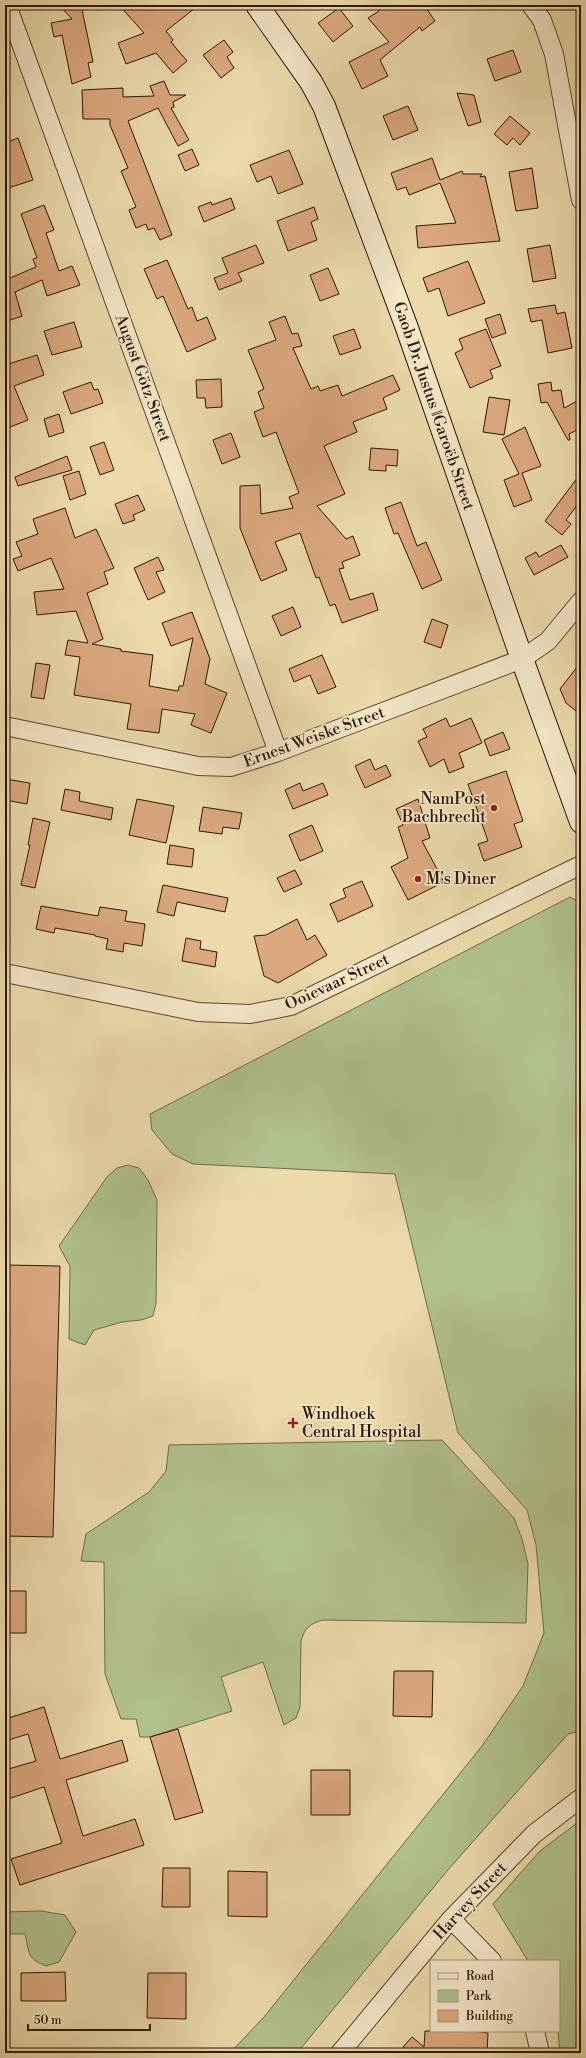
<svg xmlns="http://www.w3.org/2000/svg" width="586" height="2058" viewBox="0 0 586 2058" font-family="'Libre Bodoni',serif">
<style>
.green{fill:#b1c18e;stroke:#706b4c}
.building{fill:#dca97e;stroke:#2f150b}
.lines{fill:none;stroke-linecap:round;stroke-linejoin:round}
.street-casing{stroke:#5e4633;stroke-width:20}
.secondary-casing{stroke:#2f150b;stroke-width:24}
.street{stroke:#f3e7c8;stroke-width:18}
.secondary{stroke:#f3e7c8;stroke-width:22}
.poi-dot{fill:#8f2418;stroke:#f3e7c8;stroke-width:1.5}
.labels{text-anchor:middle;dominant-baseline:central;stroke-width:3.5;stroke-linejoin:round;paint-order:stroke}
.street-label{font-size:16px;fill:#2f150b;stroke:#f3e7c8}
.poi-label{font-size:16px;fill:#2f150b;stroke:#f3e7c8;text-anchor:start}
</style>
<rect width="100%" height="100%" fill="#ecdaab"/>
<filter id="stains"><feTurbulence type="fractalNoise" baseFrequency=".005" numOctaves="4"/><feColorMatrix values="0 0 0 0 .2 0 0 0 0 .09 0 0 0 0 .02 0 0 0 .5 -.17"/></filter>
<radialGradient id="worn" r=".72"><stop offset=".6" stop-color="#630" stop-opacity="0"/><stop offset="1" stop-color="#630" stop-opacity=".3"/></radialGradient>
<path class="green" d="M570 897 581 903V1731L568 1734 447 1871 297 2053H230L264 2017 482 1746 523 1686 544 1633 536 1545 527 1510 458 1433 395 1174 193 1164 172 1154 152 1130 150 1114Z
M128 1165 139 1168 148 1180 157 1200 156 1303 153 1316 141 1320 122 1322 94 1330 85 1345 69 1339 70 1266 59 1246 107 1177 117 1168Z
M442 1440 514 1518 522 1539 528 1564 526 1623 323 1620C310 1624 305 1627 301 1641L300 1707 296 1718 284 1725 263 1662 221 1677 232 1711 150 1737H140L136 1719H121L105 1674 104 1562 81 1561 86 1534 149 1492 166 1471 169 1445Z
M581 1820V2053H560L558 2031 559 1961H528L493 1904 540 1851Z
M41 1911 65 1915 76 1932 59 1962 46 1966C26 1958 30 1953 25 1934H5V1912Z"/>
<path class="building" d="M59 5H81L93 62 88 63 91 77 72 84 62 35 54 37 51 23 72 19Z
M119 5H199L166 31 173 40 171 42 187 61 173 73 156 53 126 64 118 43 144 33Z
M376 5H424L435 21 422 31 420 27 380 60 388 76 362 89 349 62 389 42 368 18 379 11Z
M339 8 353 26 333 42 318 23Z
M224 40 233 52 227 57 234 68 221 78 203 55Z
M513 50 521 72 495 81 487 59Z
M164 81 170 95H186L173 102 174 107 171 108 189 140 178 146 158 108 128 121 172 235 160 240 154 228 148 230 146 224 136 228 129 210 136 207 121 171 128 168 110 125V119H83L82 90 123 88V97L154 96 150 86Z
M457 93 474 95 481 122 468 126Z
M408 106 418 130 393 140 383 116Z
M510 116 530 133 520 145 513 138 507 145 494 134Z
M18 138 33 180 5 189V143Z
M192 149 199 165 185 171 178 155Z
M289 150 303 184 278 194 271 176 257 182 250 165Z
M432 158 440 180 462 171 463 174H482L480 177 485 176 500 241 418 248 416 226 456 223 440 183 409 195 406 187 397 190 391 173Z
M532 168 538 208 516 211 509 172Z
M231 198 235 209 204 222 198 207 211 202 212 205Z
M44 205 54 230 46 233 59 271 72 266 80 285 47 296 42 280 15 292 22 316 5 322V271H8L10 278 36 267 33 259 37 258 21 214Z
M314 207 318 219 311 222 317 240 288 251 277 221Z
M256 245 264 263 238 273 242 281 219 290 214 278 228 273 222 258Z
M550 245 556 278 533 282 527 249Z
M167 260 188 309 192 307 197 321 207 317 216 339 187 352 163 296 157 299 144 269Z
M468 261 485 303 448 316 439 288 428 292 423 278Z
M328 268 339 294 320 301 310 275Z
M555 305 557 314 565 312 572 348 548 353 542 320 531 322 528 309Z
M500 314 506 333 492 338 485 319Z
M285 316 292 334 298 333 302 346 293 348 311 389 318 386 320 391 338 385 342 396 393 375 400 390 383 398 387 409 353 422 357 432 324 446 345 494 317 506 346 539 353 536 360 555 342 562 344 568 339 569 350 600 373 593 378 610 342 623 335 604 330 606 319 577 316 578 300 533 275 542 287 570 261 581 240 528V486L260 485 261 514 293 508 289 497 299 493 276 432 263 437 254 412 264 408 258 392 264 389 248 350 276 340 269 322Z
M74 322 82 347 52 355 44 331Z
M354 329 361 348 340 355 333 336Z
M486 329 501 366 490 370 493 378 470 388 455 353 463 349 459 339Z
M37 355 44 375 14 386 28 420 5 429V365Z
M221 379 222 407 206 408 205 398H197L196 380Z
M91 382 94 390 98 389 103 403 71 414 63 392Z
M551 382 552 391 561 390 564 408 581 399V428L569 434 570 440H568L547 402 541 403 538 384Z
M489 397 510 400 504 435 483 432Z
M59 414 64 432 49 437 44 419Z
M525 427 541 466 522 473 532 500 514 507 504 480 519 474 502 439Z
M231 433 240 457 222 464 213 440Z
M104 442 114 470 100 475 90 447Z
M371 448 398 450 397 466 386 465V471L369 470Z
M67 456 72 470 18 486 15 477Z
M79 471 86 494 70 500 63 476Z
M581 473V500L566 520 571 524 562 535 545 521Z
M138 495 145 510 133 515 135 520 123 524 115 504Z
M401 502 417 546 426 542 442 580 422 589 398 533 394 534 385 508Z
M65 508 75 538 96 529 114 568 104 572 108 584 87 593 103 639 92 644 121 649V651L153 655 149 686 178 691 179 686H183L193 638 171 646 162 623 192 612 210 659 205 684 227 693 211 733 191 725 195 714 162 709 159 733 127 729 131 704 74 695 80 657 65 655 68 640 88 643 76 611 37 615 34 592 64 589 51 558 18 571 13 559 22 556 16 542 38 534 33 519Z
M561 545 568 557 534 575 525 558 536 552 539 557Z
M158 557 164 570 156 572 165 592 148 600 134 568Z
M293 607 301 627 281 636 272 616Z
M432 619 448 625 441 648 424 642Z
M322 655 336 687 318 694 310 675 294 682 289 669Z
M581 662V715L566 703 560 689Z
M36 663 50 665 44 699 31 697Z
M446 718 450 727 471 718 482 743 459 753 464 767 449 773 444 759 430 767 418 741 427 737 423 729Z
M503 732 510 749 490 756 484 740Z
M370 759 375 770 386 765 391 776 365 788 355 766Z
M506 771 523 821 514 824 522 847 484 861 478 844 488 841 468 784Z
M5 779 30 783 27 804 5 800Z
M300 783 303 791 323 783 328 795 293 809 285 790Z
M65 789 80 792 79 801 113 808 111 820 61 810Z
M137 799 174 806 166 843 129 835Z
M418 799 430 838 422 841 444 882 408 900 391 867 408 858 398 827 403 825 396 809Z
M203 807 242 813 239 829 223 827 222 834 199 831Z
M33 818 50 822 35 888 21 885 30 845H28Z
M312 825 323 851 300 861 289 835Z
M170 845 194 849 192 867 167 864Z
M295 870 302 884 284 892 277 878Z
M362 881 373 906 338 922 330 904 346 897 343 889Z
M163 885 228 898 225 912 177 902 174 916 157 912Z
M41 906 98 916 100 907 127 911 125 921 145 924 142 946 124 943 123 952 106 949 108 939 95 936V935L55 928 54 933 36 929Z
M297 919 307 940 315 935 327 955 278 983 264 976 254 936 266 935Z
M186 938 201 941 200 949 217 952 215 967 182 961Z
M5 1265 60 1266 53 1537 5 1536Z
M5 1591H26V1633H5Z
M394 1671H433L432 1717 393 1716Z
M44 1707 60 1759 122 1740 128 1761 66 1780 83 1836 135 1819 144 1845 20 1885 11 1859 62 1843 44 1787 5 1800V1770L36 1761 28 1734 5 1741V1719Z
M178 1729 203 1812 175 1820 150 1737Z
M311 1770H350V1815H311Z
M163 1868H190V1907H162Z
M228 1871 267 1872V1917L228 1916Z
M65 1972 66 2001H21V1973Z
M148 1973H186V2019L147 2018Z
M425 2031H474L488 2033 487 2053H410L403 2047 412 2037 424 2047Z"/>
<g class="lines">
<defs>
<path id="street" d="M7 5 278 752
M531 5 542 20 554 54 581 200
M5 726 198 766 231 767 278 752 522 659 548 641 581 601
M5 973 198 1012 250 1014 291 1006 581 865
M451 1919 492 1961
M535 2031 540 2053
M340 2053 451 1919 534 1834 581 1798"/>
<path id="secondary" d="M257 5 311 82 324 106 407 328 522 659 581 822"/>
</defs>
<use href="#street" class="street-casing"/>
<use href="#secondary" class="secondary-casing"/>
<use href="#street" class="street"/>
<use href="#secondary" class="secondary"/>
</g>
<g class="poi-dot">
<circle cx="494" cy="808" r="4"/>
<circle cx="418" cy="879" r="4"/>
<path d="M291 1417h4v4h4v4h-4v4h-4v-4h-4v-4h4z"/>
</g>
<g class="labels">
<g class="street-label">
<text transform="translate(143 378) rotate(70)">August Götz Street</text>
<text transform="translate(434 406) rotate(71)">Gaob Dr. Justus ǁGaroëb Street</text>
<text transform="translate(314 737) rotate(-20)">Ernest Weiske Street</text>
<text transform="translate(337 982) rotate(-25)">Ooievaar Street</text>
<text transform="translate(470 1901) rotate(-47)">Harvey Street</text>
</g>
<g class="poi-label">
<text x="486" y="799" text-anchor="end">NamPost<tspan x="486" dy="18">Bachbrecht</tspan></text>
<text x="426" y="879">M's Diner</text>
<text x="302" y="1414">Windhoek<tspan x="302" dy="18">Central Hospital</tspan></text>
</g>
</g>
<rect width="586" height="2058" fill="none" stroke="#ecdaab" stroke-width="20"/>
<rect x="6" y="6" width="574" height="2046" fill="none" stroke="#2f150b" stroke-width="2"/>
<rect x="10" y="10" width="566" height="2038" fill="none" stroke="#2f150b"/>
<rect x="430" y="1960" width="130" height="72" fill="#f3e7c8" stroke="#a5937c"/>
<rect x="438" y="1973" width="20" height="6" fill="#f3e7c8" stroke="#a5937c"/>
<text x="466" y="1980" font-size="12" fill="#2f150b">Road</text>
<rect x="438" y="1990" width="20" height="12" fill="#b1c18e" stroke="#a5937c"/>
<text x="466" y="2000" font-size="12" fill="#2f150b">Park</text>
<rect x="438" y="2010" width="20" height="12" fill="#dca97e" stroke="#a5937c"/>
<text x="466" y="2020" font-size="12" fill="#2f150b">Building</text>
<path d="M28 2024v6h122v-6" fill="none" stroke="#2f150b" stroke-width="2"/>
<text x="34" y="2024" font-size="12" fill="#2f150b" stroke="#f3e7c8" stroke-width="3" paint-order="stroke">50 m</text>
<rect width="100%" height="100%" filter="url(#stains)"/>
<rect width="100%" height="100%" fill="url(#worn)"/>
</svg>
